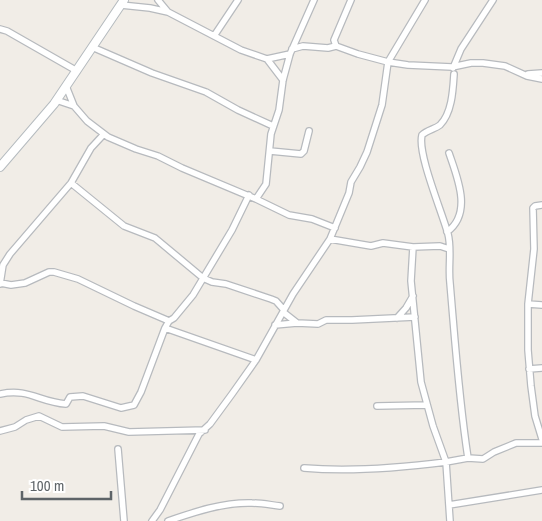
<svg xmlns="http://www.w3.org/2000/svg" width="542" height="521" viewBox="0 0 542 521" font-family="'Archivo Narrow',sans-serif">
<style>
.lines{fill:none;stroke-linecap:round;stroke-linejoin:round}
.street-casing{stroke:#b7babe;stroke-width:8}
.secondary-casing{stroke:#b5bbbf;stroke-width:10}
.street{stroke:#fff;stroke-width:5.5}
.secondary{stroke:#fff;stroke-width:8}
</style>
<rect width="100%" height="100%" fill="#f1ede7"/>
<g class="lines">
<defs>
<path id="street" d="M158 0 168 12
M121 5 150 8 168 12 241 50 267 59 283 80
M0 29 7 31 77 71
M214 36 238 0
M336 46 334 40 351 0
M92 47 152 73 206 92 238 110 273 126
M292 49 303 46 328 48 336 46 358 54 388 62 408 65 452 67 471 63H483L505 66 527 76 542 79
M267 59 290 54
M453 68 461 49 493 0
M454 74C453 90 452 113 440 125 435 129 427 130 422 135 417 153 442 212 448 234 452 249 448 267 450 283 455 341 459 400 468 458
M528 74 542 73
M66 86 74 106 87 121 108 137 136 149 158 156 182 168 256 199 289 215 312 219 335 228
M56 100 74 106
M270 151 301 154 304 151 309 131
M71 183 124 226 155 238 203 278 212 282 226 284 271 299 276 301 284 310
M256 199 266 184 271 134 279 110 283 80 290 54 314 0
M542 205 535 206 533 208 534 249 528 304 542 305
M447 232C473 213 457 177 449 153
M330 239 371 246 383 243 413 247
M1 283 11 285 25 283 49 272H54L78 279 134 306 169 321
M0 284 3 265 10 254 71 183 91 148 104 134
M528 304V350L531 386 535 416 542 439
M283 312 297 323
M397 318 406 308 413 296
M275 325 297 323 318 324 326 320H352L415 317
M165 328 256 360
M529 369 542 368
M0 394C29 388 39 402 66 404L70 397 83 396 121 408 134 405 141 392 165 328 169 321 174 318 193 295 232 230 249 195
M377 406 427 405
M0 431 15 427 26 420 39 416 62 427 104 426 129 432 205 430
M118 449 124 521
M304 468C351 472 399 468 446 462L433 426 421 382 411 281 413 247 440 246 449 249
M449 505 542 490
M152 521 160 510 199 434 210 424 232 394 256 360 293 294 330 239 349 193 351 182 360 167 367 152 382 105 388 62 425 0
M168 521C194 512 224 502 252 503 261 503 271 505 280 506
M450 521 446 462 468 458 483 459 494 452 516 443H542"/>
<path id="secondary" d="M0 167 54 104 124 0"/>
</defs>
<use href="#street" class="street-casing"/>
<use href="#secondary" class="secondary-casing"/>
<use href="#street" class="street"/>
<use href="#secondary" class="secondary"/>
</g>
<path d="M22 491v8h89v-8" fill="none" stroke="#5e6468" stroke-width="2.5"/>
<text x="30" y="491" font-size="15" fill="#5e6468" stroke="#ffffff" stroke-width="4" paint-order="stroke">100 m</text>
</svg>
